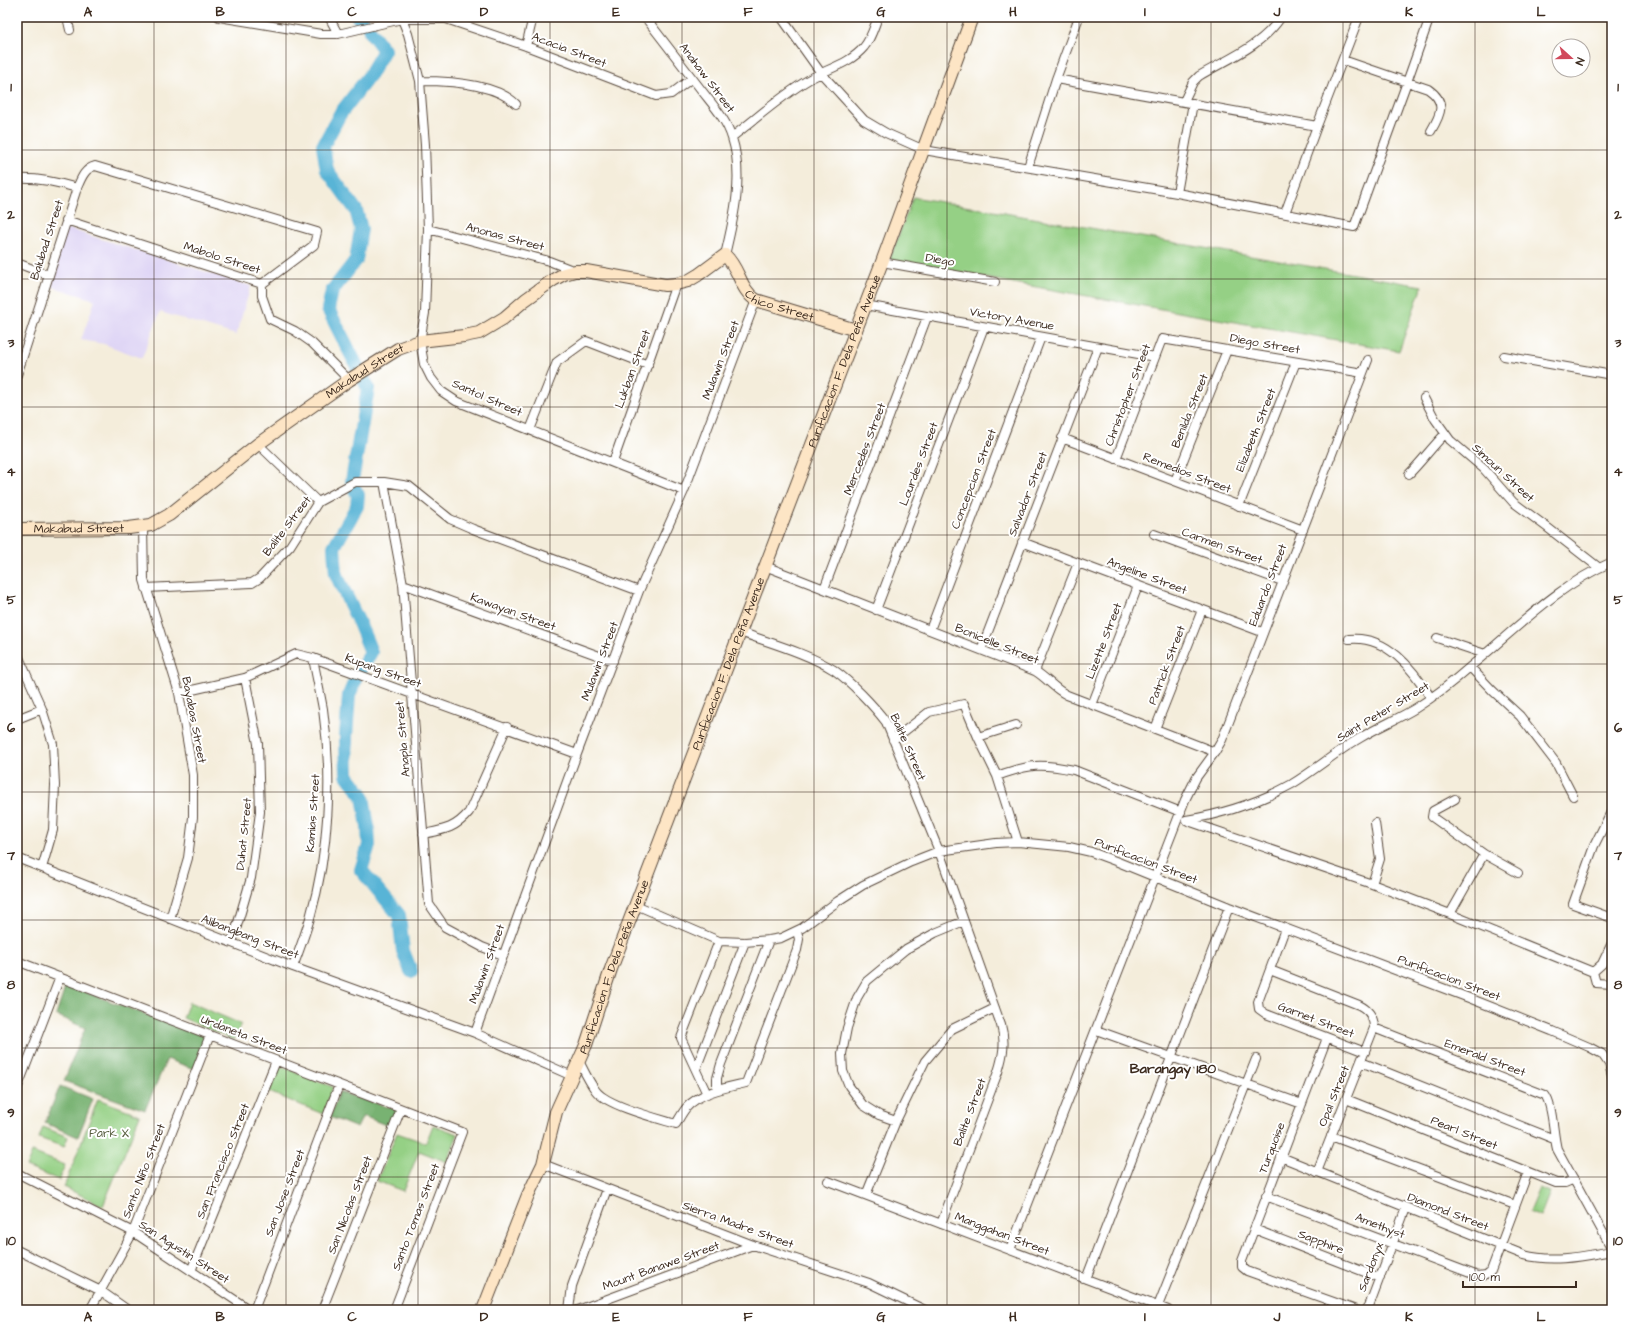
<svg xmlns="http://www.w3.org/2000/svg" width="1629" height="1327" viewBox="0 0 1629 1327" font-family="'Architects Daughter',sans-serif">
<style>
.built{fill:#dfd5f5}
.green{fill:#95d085;stroke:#687d52}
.forest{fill:#78b272;stroke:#5a6e48}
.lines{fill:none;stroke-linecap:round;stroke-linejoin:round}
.river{stroke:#58b4d6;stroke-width:14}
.street-casing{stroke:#57473a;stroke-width:10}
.secondary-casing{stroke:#57473a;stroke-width:14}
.street{stroke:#fff;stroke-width:8}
.secondary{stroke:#fde5c5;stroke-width:12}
.grid{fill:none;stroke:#3b2a1e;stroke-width:1;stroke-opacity:0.55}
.labels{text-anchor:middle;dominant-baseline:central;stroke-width:4;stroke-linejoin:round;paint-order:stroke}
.street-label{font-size:12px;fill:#3b2a1e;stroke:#fff}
.park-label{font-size:12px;fill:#565c3d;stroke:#fff}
.quarter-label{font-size:14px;font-weight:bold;fill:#3b2a1e;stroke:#fff}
.neatline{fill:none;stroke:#3b2a1e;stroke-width:1.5}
.grid-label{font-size:13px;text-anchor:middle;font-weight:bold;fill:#3b2a1e}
</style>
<rect width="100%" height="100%" fill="#fff"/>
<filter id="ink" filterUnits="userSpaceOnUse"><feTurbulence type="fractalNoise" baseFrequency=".025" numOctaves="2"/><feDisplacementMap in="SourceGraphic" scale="8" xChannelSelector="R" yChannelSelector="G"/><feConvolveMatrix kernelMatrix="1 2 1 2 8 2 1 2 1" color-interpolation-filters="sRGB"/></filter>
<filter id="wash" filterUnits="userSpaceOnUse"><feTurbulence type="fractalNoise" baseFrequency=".012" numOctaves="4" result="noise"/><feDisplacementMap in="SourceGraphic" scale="16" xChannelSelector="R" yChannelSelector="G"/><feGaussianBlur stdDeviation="0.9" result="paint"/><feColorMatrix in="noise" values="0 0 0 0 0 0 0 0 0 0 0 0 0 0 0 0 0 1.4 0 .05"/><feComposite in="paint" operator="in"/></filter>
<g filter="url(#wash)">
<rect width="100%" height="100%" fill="#f4eddb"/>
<path class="built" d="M66 228 251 286 236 335 160 312 142 358 104 344 81 340 95 300 47 285Z"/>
<path class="green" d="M913 197 1422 286 1399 351 889 261Z
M189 1002 241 1024 234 1040 183 1018Z
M278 1065 333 1087 323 1114 269 1092Z
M98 1099 140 1115 103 1206 64 1187Z
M433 1125 458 1134 447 1162 419 1151 403 1191 377 1181 397 1133 426 1143Z
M43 1127 68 1137 64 1147 39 1138Z
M32 1152 65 1165 59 1180 26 1167Z
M1539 1188 1550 1192 1540 1217 1529 1212Z"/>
<path class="forest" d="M66 985 207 1037 194 1069 167 1059 145 1110 64 1081 85 1028 56 1015Z
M60 1086 93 1099 78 1137 45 1123Z
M339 1092 398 1110 391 1127 363 1116 357 1128 330 1117Z"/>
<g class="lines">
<path class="river" d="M358 17 363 22
M360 372 328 309 332 291 356 260 361 229 356 210 327 170 323 146 340 114 369 76 384 50 370 31
M352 481 368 388 363 378
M353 486 358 495 357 506 334 547 336 574 360 625 371 652 360 671
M355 681 349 695 346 737 347 775 363 796 368 827 369 845 361 870 399 915 403 951 411 971"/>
</g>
</g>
<g filter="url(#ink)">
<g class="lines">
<defs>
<path id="street" d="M67 17 70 30
M219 17 321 34H338L402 19H446L526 46 656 96 671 94 692 78
M329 17 338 34
M401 17 408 34 420 81 425 145 428 229 425 313 420 341 424 364 431 378 441 391 456 401 684 491
M645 17C663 40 681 64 699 87 711 103 726 118 732 138 744 175 734 218 725 255
M781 17 821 73 864 120 886 133 924 150 1177 193 1354 227 1407 82 1430 17
M526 46 533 17
M1343 60 1428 89C1447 102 1441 114 1431 131
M1056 79 1317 126
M420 81C448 81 495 83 516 104
M1184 101 1193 82 1199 76C1229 58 1261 47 1281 17
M732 137C757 118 781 96 808 80 826 69 850 64 864 47 871 39 874 27 878 17
M1028 167 1056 79 1079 17
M17 179C39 178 56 182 77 188
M1177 193 1193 103
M1285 213 1317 126 1359 17
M66 220 262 284V296L270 319 295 331 312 343 349 380
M428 229 549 261 575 271
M882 262 995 282
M17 263 48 275
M865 305 1155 357
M1504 356 1612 375
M17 375 77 188C81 179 84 169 95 166L317 232 314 245 262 284
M1424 398 1435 419 1450 440 1484 469 1513 502 1548 528 1598 567
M530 430 557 362 586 341 648 365
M1062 438 1303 530
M258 444 318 502
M1116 459 1162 339 1363 373
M613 462 676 284
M1409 474C1422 461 1432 447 1445 434
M1175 481 1227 350
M384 482 403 584 429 904 445 927 482 947 503 955
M1239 506 1296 362
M143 527 144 580 179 693 193 775V817L188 858 170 919
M1154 534 1282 581
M1022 542 1262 632
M765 566 1035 671C1047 678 1054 689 1067 695L1215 752
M403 584 613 661
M146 588 252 583 260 578 290 546 318 502 355 482H384L409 486 450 519 473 529 639 591
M824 589 927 317
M876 610 984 327
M930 630 1041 337
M740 632C770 643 807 653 834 670 851 682 873 705 886 722L939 851 1001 1025C1006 1042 1003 1056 998 1072L941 1224
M1437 638 1485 654
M1349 639C1387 635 1413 669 1431 698
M981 650 1098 347
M17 653 42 709 53 744 55 785 53 830 42 868
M1470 667 1493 691 1520 716 1556 763 1573 796
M1035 671 1078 563
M179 693 245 678 296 654 313 658 577 754
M1092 705 1138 586
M17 719 42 709
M1155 729 1202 610
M978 737 1016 725
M893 740 929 712 964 704 978 737 997 776 1018 842
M997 776C1030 764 1040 763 1074 770L1181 812
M1455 799 1433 811 1432 817 1484 854 1518 873
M1612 810 1594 846 1573 904 1612 918
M1186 820C1222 814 1260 802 1292 784 1315 770 1336 752 1360 738 1378 727 1398 719 1416 708 1435 696 1454 681 1471 666 1516 629 1558 585 1612 562
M1188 821 1372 884 1450 914 1593 972
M423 834C443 830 455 829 469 812L507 727
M17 858 293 967 475 1033 572 1076
M1372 884 1380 859 1375 823
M636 905 719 941 745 942 769 940 781 938 802 928 838 901 863 885 911 862 939 851 996 843 1018 842 1069 847 1091 852 1118 862 1229 907 1469 998 1552 1031 1589 1047 1602 1054 1609 1064 1612 1076
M1450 914 1484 854
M1285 929 1258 1002 1259 1009 1266 1014 1365 1052
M232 943 251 878 260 812 258 744 245 678
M17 961 462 1132 394 1310
M293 967C299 951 305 935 310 918 329 852 333 778 323 709 320 692 316 675 313 658
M1270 970 1359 1005C1369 1010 1374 1017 1374 1028L1317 1172
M1593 972 1602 964 1612 943
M1593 972 1596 983 1612 984
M1374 1028 1545 1095C1553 1105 1553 1134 1557 1149L1612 1249
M1096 1030 1302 1104
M475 1033 577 754 639 591 684 491 756 300
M1327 1038 1242 1261V1267L1247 1271 1356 1310
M579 1061C584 1071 589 1082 596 1091 608 1106 656 1118 676 1124 679 1119 682 1113 686 1108 700 1092 725 1088 746 1083L797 950 799 939 797 931
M1361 1062 1554 1139
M696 1069 745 942
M17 1089 60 977
M717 1090V1078L721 1064 769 940
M707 1094 681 1038 719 941
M1346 1099 1556 1183H1565L1574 1179
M896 1121 879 1115 863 1105 849 1086 843 1071 842 1054 847 1028 857 998 867 981 906 949 935 933 964 921
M1331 1136 1515 1205
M1281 1157 1524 1255C1554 1263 1583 1256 1612 1251
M543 1164 753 1245 869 1283 925 1310
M17 1173 133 1232 250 1310
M828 1181 1168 1310
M866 1195 896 1121 925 1061 952 1029 995 1008
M1266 1196 1478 1276 1486 1275 1491 1271 1528 1172
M1254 1229 1380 1278
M17 1250 101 1291 128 1310
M1010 1250 1185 800 1196 778 1215 752 1222 740 1368 360
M191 1271 276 1061
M1086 1279 1229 907
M1158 1306 1256 1059
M90 1310 133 1232 210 1035
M254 1310 339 1085
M322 1310 401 1109
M569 1310 572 1286 607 1189
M578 1310 753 1245
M731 1310H749
M1366 1310 1369 1306 1406 1208"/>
<g id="secondary">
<path id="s1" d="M17 529 129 528 151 525 169 515 258 444 349 380 398 349 420 341 464 336 479 333 504 318 525 300 553 280 564 274 575 271H586L665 285 676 284 688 281 698 275 725 255C740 269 740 290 756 300L856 330"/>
<path id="s2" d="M483 1310 528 1195 543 1164 556 1112 586 1045 611 969 882 262 972 17"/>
</g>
</defs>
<use href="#street" class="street-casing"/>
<use href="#secondary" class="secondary-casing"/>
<use href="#street" class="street"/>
<use href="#secondary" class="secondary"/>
</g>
</g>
<path class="grid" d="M154 17V1310M286 17V1310M418 17V1310M550 17V1310M682 17V1310M814 17V1310M947 17V1310M1079 17V1310M1211 17V1310M1343 17V1310M1475 17V1310M17 150H1612M17 279H1612M17 407H1612M17 535H1612M17 664H1612M17 792H1612M17 920H1612M17 1048H1612M17 1177H1612"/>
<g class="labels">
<g class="street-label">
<text transform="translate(569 50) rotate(21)">Acacia Street</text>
<text transform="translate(707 78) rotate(53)">Anahaw Street</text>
<text transform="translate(505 237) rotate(15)">Anonas Street</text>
<text transform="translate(47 240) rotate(-72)">Balubad Street</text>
<text transform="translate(222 258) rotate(18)">Mabolo Street</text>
<text transform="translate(940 260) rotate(10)">Diego</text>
<text stroke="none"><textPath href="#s1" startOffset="875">Chico Street</textPath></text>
<text transform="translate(1012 319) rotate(10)">Victory Avenue</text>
<text transform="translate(1265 344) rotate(10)">Diego Street</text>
<text transform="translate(721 360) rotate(-69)">Mulawin Street</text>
<text stroke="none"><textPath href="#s2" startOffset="1016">Purificacion F. Dela Peña Avenue</textPath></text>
<text transform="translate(633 369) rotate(-70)">Lukban Street</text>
<text stroke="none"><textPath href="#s1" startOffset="398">Makabud Street</textPath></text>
<text transform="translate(1128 395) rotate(-69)">Christopher Street</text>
<text transform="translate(487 398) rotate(24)">Santol Street</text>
<text transform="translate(1190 411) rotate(-68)">Benilda Street</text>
<text transform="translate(1256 430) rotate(-68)">Elizabeth Street</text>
<text transform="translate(865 449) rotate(-69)">Mercedes Street</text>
<text transform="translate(919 464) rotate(-69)">Lourdes Street</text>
<text transform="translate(1187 473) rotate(21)">Remedios Street</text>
<text transform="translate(1503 473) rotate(43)">Simoun Street</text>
<text transform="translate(974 479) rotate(-69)">Concepcion Street</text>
<text transform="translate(1028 494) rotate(-69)">Salvador Street</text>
<text transform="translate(287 526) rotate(-53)">Balite Street</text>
<text stroke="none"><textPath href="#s1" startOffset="62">Makabud Street</textPath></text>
<text transform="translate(1222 546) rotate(20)">Carmen Street</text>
<text transform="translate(1147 576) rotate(21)">Angeline Street</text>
<text transform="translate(1268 585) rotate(-69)">Eduardo Street</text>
<text transform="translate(513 612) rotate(20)">Kawayan Street</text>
<text transform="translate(1104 641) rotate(-69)">Lizette Street</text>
<text transform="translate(997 644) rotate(22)">Bonicelle Street</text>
<text transform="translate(600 661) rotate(-69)">Mulawin Street</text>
<text stroke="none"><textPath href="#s2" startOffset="692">Purificacion F. Dela Peña Avenue</textPath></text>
<text transform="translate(1167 665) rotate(-69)">Patrick Street</text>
<text transform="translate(383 671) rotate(20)">Kupang Street</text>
<text transform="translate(1383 712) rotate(-31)">Saint Peter Street</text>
<text transform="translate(194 720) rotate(79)">Bayabas Street</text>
<text transform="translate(403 739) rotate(-95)">Anapla Street</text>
<text transform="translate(908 747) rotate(66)">Balite Street</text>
<text transform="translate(313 813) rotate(-86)">Kamias Street</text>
<text transform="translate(244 834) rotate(-84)">Duhat Street</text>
<text transform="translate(1146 861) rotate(21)">Purificacion Street</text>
<text transform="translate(250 937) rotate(21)">Alibangbang Street</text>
<text transform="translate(487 964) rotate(-70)">Mulawin Street</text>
<text stroke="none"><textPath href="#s2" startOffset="368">Purificacion F. Dela Peña Avenue</textPath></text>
<text transform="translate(1449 978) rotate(21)">Purificacion Street</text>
<text transform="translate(1316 1020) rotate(21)">Garnet Street</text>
<text transform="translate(244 1035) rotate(21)">Urdaneta Street</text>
<text transform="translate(1485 1058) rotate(21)">Emerald Street</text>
<text transform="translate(1334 1096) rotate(-68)">Opal Street</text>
<text transform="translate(970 1112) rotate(-69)">Balite Street</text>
<text transform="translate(1464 1133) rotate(22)">Pearl Street</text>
<text transform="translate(1272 1148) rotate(-69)">Turquoise</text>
<text transform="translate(223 1161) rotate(-68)">San Francisco Street</text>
<text transform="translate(144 1171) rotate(-69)">Santo Niño Street</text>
<text transform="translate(285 1193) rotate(-69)">San Jose Street</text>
<text transform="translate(350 1205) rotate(-69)">San Nicolas Street</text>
<text transform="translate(1448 1212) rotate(21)">Diamond Street</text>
<text transform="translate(416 1217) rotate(-69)">Santo Tomas Street</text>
<text transform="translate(738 1225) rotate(20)">Sierra Madre Street</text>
<text transform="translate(1380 1226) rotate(21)">Amethyst</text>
<text transform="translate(1002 1234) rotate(21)">Manggahan Street</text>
<text transform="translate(1321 1242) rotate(21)">Sapphire</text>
<text transform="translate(184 1252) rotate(33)">San Agustin Street</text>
<text transform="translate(661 1266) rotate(-20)">Mount Banawe Street</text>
<text transform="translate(1371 1267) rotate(-69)">Sardonyx</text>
</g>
<g class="park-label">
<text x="109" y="1133">Park X</text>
</g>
<g class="quarter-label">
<text x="1173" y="1069">Barangay 180</text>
</g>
</g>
<rect width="1629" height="1327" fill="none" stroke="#fff" stroke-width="44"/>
<g transform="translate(1571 58) rotate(111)"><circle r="19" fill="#ffffff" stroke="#b1aaa5"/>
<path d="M0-3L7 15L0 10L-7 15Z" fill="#d1495b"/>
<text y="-6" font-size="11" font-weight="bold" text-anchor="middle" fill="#3b2a1e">N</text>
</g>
<path d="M1463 1281v6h113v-6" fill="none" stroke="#3b2a1e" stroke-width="2"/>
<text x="1469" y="1281" font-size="12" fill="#3b2a1e" stroke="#ffffff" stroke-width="3" paint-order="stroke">100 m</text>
<rect x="22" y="22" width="1585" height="1283" class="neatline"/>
<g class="grid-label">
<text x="88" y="16">A</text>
<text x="220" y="16">B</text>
<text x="352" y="16">C</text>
<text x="484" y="16">D</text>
<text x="616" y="16">E</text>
<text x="748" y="16">F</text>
<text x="881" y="16">G</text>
<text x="1013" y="16">H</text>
<text x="1145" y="16">I</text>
<text x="1277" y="16">J</text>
<text x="1409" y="16">K</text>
<text x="1541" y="16">L</text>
<text x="11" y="91">1</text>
<text x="1618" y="91">1</text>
<text x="11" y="219">2</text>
<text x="1618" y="219">2</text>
<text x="11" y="347">3</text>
<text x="1618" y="347">3</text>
<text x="11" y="476">4</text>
<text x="1618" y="476">4</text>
<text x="11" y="604">5</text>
<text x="1618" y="604">5</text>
<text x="11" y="732">6</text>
<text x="1618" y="732">6</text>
<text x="11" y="860">7</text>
<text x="1618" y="860">7</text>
<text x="11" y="989">8</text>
<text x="1618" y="989">8</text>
<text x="11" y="1117">9</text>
<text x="1618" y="1117">9</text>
<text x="11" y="1245">10</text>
<text x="1618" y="1245">10</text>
<text x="88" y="1321">A</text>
<text x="220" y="1321">B</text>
<text x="352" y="1321">C</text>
<text x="484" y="1321">D</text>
<text x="616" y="1321">E</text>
<text x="748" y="1321">F</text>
<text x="881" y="1321">G</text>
<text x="1013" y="1321">H</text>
<text x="1145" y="1321">I</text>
<text x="1277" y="1321">J</text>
<text x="1409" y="1321">K</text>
<text x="1541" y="1321">L</text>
</g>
</svg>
